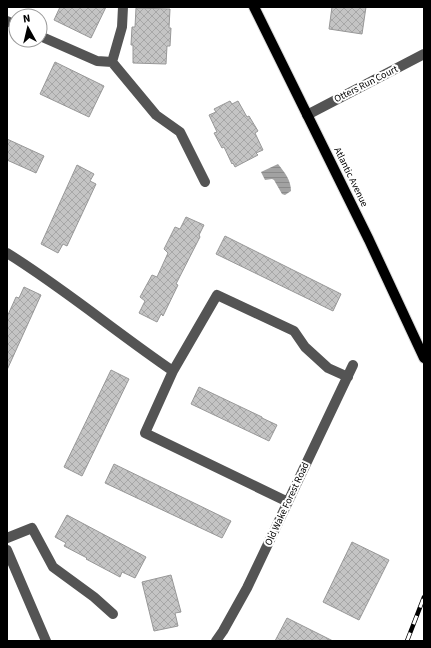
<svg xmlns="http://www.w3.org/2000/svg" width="431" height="648" viewBox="0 0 431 648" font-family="'Source Sans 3',sans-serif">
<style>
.water{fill:url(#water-rules)}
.building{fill:url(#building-cross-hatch);stroke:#989898}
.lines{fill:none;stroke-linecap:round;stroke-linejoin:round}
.major-casing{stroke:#dbdbdb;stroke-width:12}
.minor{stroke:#545454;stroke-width:10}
.major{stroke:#000;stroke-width:10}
.rail-casing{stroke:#000;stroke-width:4.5}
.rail{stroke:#fff;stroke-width:3;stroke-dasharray:9;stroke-linecap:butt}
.labels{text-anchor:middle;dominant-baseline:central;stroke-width:4;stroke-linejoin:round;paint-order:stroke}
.street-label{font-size:10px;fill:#000;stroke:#fff}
</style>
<defs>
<pattern id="water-rules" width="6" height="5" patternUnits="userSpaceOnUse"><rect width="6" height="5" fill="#a2a2a2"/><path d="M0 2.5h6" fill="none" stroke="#8a8a8a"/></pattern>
<pattern id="building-cross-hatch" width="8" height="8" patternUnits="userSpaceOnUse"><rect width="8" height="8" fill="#c4c4c4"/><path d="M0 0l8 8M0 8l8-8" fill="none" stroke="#a7a7a7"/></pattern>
</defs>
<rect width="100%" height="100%" fill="#fff"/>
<path class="water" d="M278 164C285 173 291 180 291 191L285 195 282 194 274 180 272 179 265 180 261 172Z"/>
<path class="building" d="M60 7H106L91 38 54 20Z
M332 7H366L362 34 329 29Z
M136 8 170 9 169 28H171L170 46H167L166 64 133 63V45H131L132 27H135Z
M55 62 104 86 89 117 40 94Z
M230 101 232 104 238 101 247 117 249 116 258 131 255 133 263 150 256 153 258 155 235 167 233 163 232 164 224 147 222 148 214 133 217 132 209 115 216 112 214 109Z
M7 139 44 156 36 173 7 160Z
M77 165 94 174 90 181 96 184 67 246 63 244 58 253 41 244Z
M186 217 204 225 199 235 200 237 176 284 178 285 163 316 161 314 157 322 139 313 145 301 140 297 152 275 157 277 168 253 164 249 175 227 180 229Z
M225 236 341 294 333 311 216 254Z
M24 287 41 295 7 370V317L16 297 19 298Z
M111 370 129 379 82 476 64 467Z
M199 387 262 417V418L277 425 269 441 191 404Z
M114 464 231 521 222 538 105 483Z
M67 515 146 557 135 578 122 572 120 577 86 559 87 558 64 546 66 543 55 537Z
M352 542 389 560 359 620 323 602Z
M171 575 181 612 175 613 178 626 154 631 142 582Z
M287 618 333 641H275Z"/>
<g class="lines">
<defs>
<path id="major" d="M254 7 369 240 424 358"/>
</defs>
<use href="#major" class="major-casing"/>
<path class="minor" d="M7 21 16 25
M40 36 97 61 112 62 122 27 123 7
M112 62 156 115 180 132 205 182
M307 115 424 54
M7 253C65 289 117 333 173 371L217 295 294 331 305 347 328 368 348 377
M173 371 145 433 288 502
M7 538 32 528 53 567 94 597 113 614
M7 550 46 641
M216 641 223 631 247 588 353 365"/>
<use href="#major" class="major"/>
<defs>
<path id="rail" d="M407 641 424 597"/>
</defs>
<use href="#rail" class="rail-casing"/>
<use href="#rail" class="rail"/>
</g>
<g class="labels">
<g class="street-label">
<text transform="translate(366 84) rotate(-27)">Otters Run Court</text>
<text transform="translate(351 177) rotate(64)">Atlantic Avenue</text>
<text transform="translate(287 504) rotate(-65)">Old Wake Forest Road</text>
</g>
</g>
<rect width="431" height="648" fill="none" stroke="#000000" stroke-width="16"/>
<g transform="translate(28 28) rotate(352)"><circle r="19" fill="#ffffff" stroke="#999999"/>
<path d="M0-3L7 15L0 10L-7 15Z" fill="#000000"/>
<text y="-6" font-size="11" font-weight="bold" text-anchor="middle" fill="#000000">N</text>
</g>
</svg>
